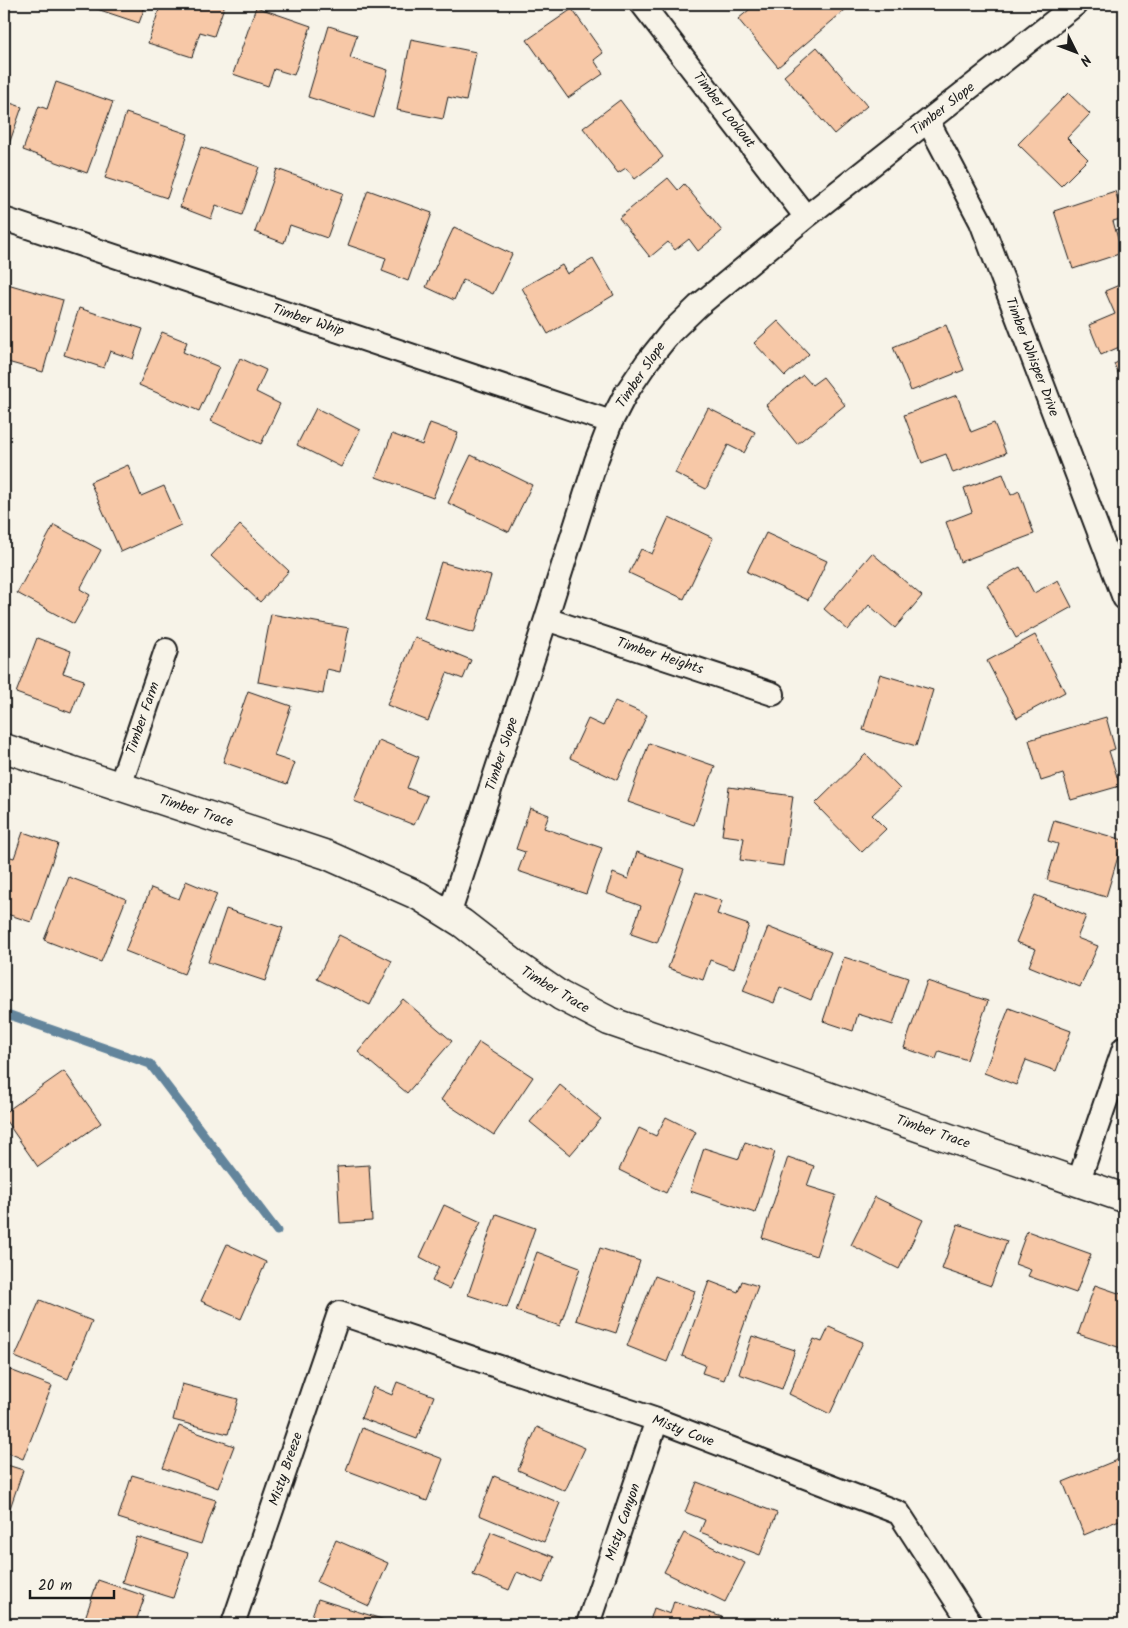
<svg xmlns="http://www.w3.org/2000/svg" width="1128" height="1628" viewBox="0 0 1128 1628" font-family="Kalam,sans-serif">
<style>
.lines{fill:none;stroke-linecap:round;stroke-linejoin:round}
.stream{stroke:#64859c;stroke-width:9}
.building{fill:#f7c8a7;stroke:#1c1c1c}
.street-casing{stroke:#1c1c1c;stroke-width:26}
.secondary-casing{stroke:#1c1c1c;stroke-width:31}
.street{stroke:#f7f3e8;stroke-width:22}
.secondary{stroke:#f7f3e8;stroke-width:28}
.labels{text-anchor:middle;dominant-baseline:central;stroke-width:4.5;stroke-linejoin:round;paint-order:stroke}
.street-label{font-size:14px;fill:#1c1c1c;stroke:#f7f3e8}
</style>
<rect width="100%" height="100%" fill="#f7f3e8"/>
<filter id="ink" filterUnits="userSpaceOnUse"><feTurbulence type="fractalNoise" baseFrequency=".02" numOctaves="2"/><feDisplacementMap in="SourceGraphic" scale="10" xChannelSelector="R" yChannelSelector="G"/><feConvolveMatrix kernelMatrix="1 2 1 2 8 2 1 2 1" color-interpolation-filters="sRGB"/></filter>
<g filter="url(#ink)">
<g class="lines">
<path class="stream" d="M4 1013 150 1064 277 1231"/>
</g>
<path class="building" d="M82 4H146L139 23Z
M161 4H225L214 36 200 32 192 57 148 43Z
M756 4H852L778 67 738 19Z
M256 7 311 26 294 75 274 69 268 86 233 74Z
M572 9 603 53 594 60 603 74 568 98 527 40Z
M329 26 357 35 350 58 388 70 374 118 308 97Z
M411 39 476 52 466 101 448 97 443 119 397 110Z
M817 47 867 106 834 134 784 76Z
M56 82 113 102 87 173 23 150 39 106 47 109Z
M1068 93 1090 114 1067 138 1088 159 1061 186 1018 144Z
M620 100 663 157 635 179 626 168 618 173 583 128Z
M4 101 22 107 8 147 4 145Z
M126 113 188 134 167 198 105 178Z
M201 147 259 167 242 215 216 205 211 219 180 207Z
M277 169 343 193 327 238 290 225 284 243 255 232Z
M668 178 678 190 684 184 722 231 698 251 689 239 675 250 668 242 650 257 619 218Z
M368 190 432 213 408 281 382 271 386 258 348 245Z
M1115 191 1124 218 1113 221 1122 253 1073 269 1054 211Z
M454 227 512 254 493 294 463 280 454 300 426 287Z
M593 259 614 295 548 334 522 288 562 265 567 274Z
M4 283 63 300 43 372 4 361V342L7 332 4 331Z
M1124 283V345L1101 355 1089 325 1115 314 1105 291Z
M79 308 143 329 133 359 110 351 104 368 64 355Z
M778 321 809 354 785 376 754 343Z
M946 325 964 370 911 391 893 347Z
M162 332 187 342 183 352 219 367 199 411 139 385Z
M240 358 266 370 256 392 280 404 261 444 211 421Z
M1124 359V386L1114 364Z
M803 375 812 385 823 377 845 405 797 444 766 405Z
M957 395 971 432 994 423 1006 453 953 473 946 454 922 463 904 415Z
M316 408 360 430 341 467 297 445Z
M708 408 755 432 744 453 728 445 706 489 675 473Z
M430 423 458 433 433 498 376 477 392 434 422 445Z
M471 455 532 485 509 532 448 503Z
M128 465 141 496 164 486 181 525 121 552 90 482Z
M1003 474 1011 495 1019 491 1034 534 960 562 946 522 972 512 964 488Z
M669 517 713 538 684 599 629 573 641 549 652 554Z
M54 525 101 550 80 589 90 595 74 624 17 593Z
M240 525 289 571 260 602 211 556Z
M766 533 827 561 808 600 747 572Z
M872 553 922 596 895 628 869 605 848 630 824 609Z
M441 562 491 576 474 633 424 618Z
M1020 567 1034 593 1058 580 1072 607 1016 638 987 585Z
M271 614 349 628 340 672 327 669 323 694 258 682Z
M1035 635 1065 692 1017 718 987 661Z
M415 637 471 660 463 679 447 673 428 721 387 705Z
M37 638 71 651 63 673 84 680 71 713 16 693Z
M880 674 933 690 916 746 863 730Z
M248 691 291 706 274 756 295 763 287 784 223 762Z
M615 701 647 715 617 780 570 758 588 719 603 726Z
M1106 717 1115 749 1109 751 1120 786 1071 800 1063 774 1041 781 1029 740Z
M379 740 419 757 407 788 427 796 414 825 354 801Z
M649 743 715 766 694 825 628 802Z
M866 754 900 789 872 815 886 829 862 852 815 804Z
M729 787 793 796 783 866 740 860 744 838 722 835Z
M530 808 549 815 544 828 602 848 586 894 518 871 525 852 516 849Z
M1054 820 1123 840 1106 897 1047 880 1058 844 1048 841Z
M23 832 58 844 31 922 4 913V855L14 858Z
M637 852 684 869 657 943 631 934 641 906 606 893 613 873 628 879Z
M69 877 126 899 101 962 44 940Z
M186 881 217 894 184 974 125 951 151 888 179 899Z
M696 892 722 901 717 914 749 925 734 969 710 960 703 980 668 968Z
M1035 895 1086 916 1077 938 1098 946 1080 987 1029 966 1036 949 1016 942Z
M226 909 283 928 265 981 208 962Z
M768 927 831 952 811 1000 780 987 774 1003 743 991Z
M339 935 392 961 370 1005 317 979Z
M844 957 908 978 893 1025 858 1014 853 1031 823 1021Z
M927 981 988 1001 967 1060 939 1051 936 1059 904 1048Z
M403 999 452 1041 407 1093 358 1052Z
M1009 1008 1071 1031 1056 1071 1026 1060 1016 1085 984 1073Z
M479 1042 533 1077 494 1135 441 1100Z
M64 1071 101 1123 38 1167 4 1118V1113Z
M560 1085 601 1119 570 1155 530 1122Z
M666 1117 696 1132 666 1193 619 1170 639 1128 656 1136Z
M745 1142 775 1152 755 1213 690 1191 704 1148 739 1159Z
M788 1157 814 1166 807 1186 836 1195 816 1256 762 1238Z
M369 1165 372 1221 340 1223 337 1167Z
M875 1197 923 1220 899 1269 851 1245Z
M444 1205 481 1222 449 1289 432 1281 439 1267 420 1257Z
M496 1214 535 1228 507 1308 468 1295Z
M958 1224 1007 1241 991 1286 942 1269Z
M1027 1231 1091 1254 1076 1293 1028 1276 1031 1270 1015 1264Z
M227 1244 266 1262 241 1319 201 1301Z
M600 1248 640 1261 616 1333 576 1320Z
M537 1252 580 1268 560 1326 516 1311Z
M655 1276 695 1291 667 1362 627 1346Z
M709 1281 738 1292 742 1281 758 1286 724 1380 702 1373 705 1365 682 1356Z
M1095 1285 1124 1295V1349L1078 1334Z
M40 1300 92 1321 68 1379 15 1357Z
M829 1327 863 1342 830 1414 789 1394 814 1339 822 1342Z
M752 1336 795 1350 782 1389 739 1374Z
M5 1368 52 1386 23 1459 4 1451Z
M397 1382 434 1396 417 1439 361 1418 373 1387 392 1395Z
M182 1384 238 1399 228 1434 173 1420Z
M179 1426 234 1446 218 1488 163 1468Z
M537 1427 585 1448 565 1491 518 1470Z
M362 1428 443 1459 427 1501 346 1470Z
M1124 1457V1518L1084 1535 1063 1482Z
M4 1464 23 1470 4 1526Z
M132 1475 216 1500 201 1544 118 1518Z
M494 1476 560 1503 544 1542 479 1515Z
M697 1482 777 1513 760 1555 700 1532 705 1520 685 1512Z
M491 1532 554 1557 543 1583 517 1572 509 1590 473 1575Z
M684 1533 745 1563 725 1602 664 1572Z
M137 1537 188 1553 173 1598 122 1582Z
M336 1540 388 1563 369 1606 317 1582Z
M98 1580 145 1596 135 1624H83Z
M318 1599 388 1621 387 1624H309Z
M674 1601 722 1617 719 1624H649L654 1608 670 1614Z"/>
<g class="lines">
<defs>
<path id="street" d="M642 4 806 217
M928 121 981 222 1124 598
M4 219 611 422
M546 619 773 694
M120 786 166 650
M449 915 546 619 596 461 611 422 626 393 647 362 671 332 698 306 806 217 1076 4
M1078 1183 1124 1048
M233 1624 339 1313 657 1420 899 1513 971 1624
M588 1624 657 1420"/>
<path id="secondary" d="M4 748 327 855 419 896 462 923 516 965 561 996 609 1021 1124 1198"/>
</defs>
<use href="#street" class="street-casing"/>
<use href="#secondary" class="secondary-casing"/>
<use href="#street" class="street"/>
<use href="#secondary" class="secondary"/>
</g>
</g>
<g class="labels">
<g class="street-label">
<text transform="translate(943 109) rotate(-38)">Timber Slope</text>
<text transform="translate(724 110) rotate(52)">Timber Lookout</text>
<text transform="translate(308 320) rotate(18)">Timber Whip</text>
<text transform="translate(1032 357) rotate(69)">Timber Whisper Drive</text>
<text transform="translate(641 375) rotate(-56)">Timber Slope</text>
<text transform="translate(660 656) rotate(18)">Timber Heights</text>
<text transform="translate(143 718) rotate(-71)">Timber Farm</text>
<text transform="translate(502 754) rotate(-72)">Timber Slope</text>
<text transform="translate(196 811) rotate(18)">Timber Trace</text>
<text transform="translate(555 990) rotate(31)">Timber Trace</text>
<text transform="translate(933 1132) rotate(19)">Timber Trace</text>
<text transform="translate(683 1431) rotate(21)">Misty Cove</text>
<text transform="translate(286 1469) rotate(-71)">Misty Breeze</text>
<text transform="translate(623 1522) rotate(-71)">Misty Canyon</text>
</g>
</g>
<rect width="1128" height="1628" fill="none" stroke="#f7f3e8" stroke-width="20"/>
<rect x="10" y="10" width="1108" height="1608" fill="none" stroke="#1c1c1c" stroke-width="2" filter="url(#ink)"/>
<g transform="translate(1076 52) rotate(132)" stroke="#f7f3e8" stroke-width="4" paint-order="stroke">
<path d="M0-4L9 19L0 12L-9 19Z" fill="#1c1c1c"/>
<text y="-8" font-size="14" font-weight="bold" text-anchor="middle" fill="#1c1c1c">N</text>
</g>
<path d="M30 1590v8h84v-8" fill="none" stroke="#1c1c1c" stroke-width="2.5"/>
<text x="38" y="1590" font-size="15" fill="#1c1c1c" stroke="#f7f3e8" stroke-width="4" paint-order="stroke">20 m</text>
</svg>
